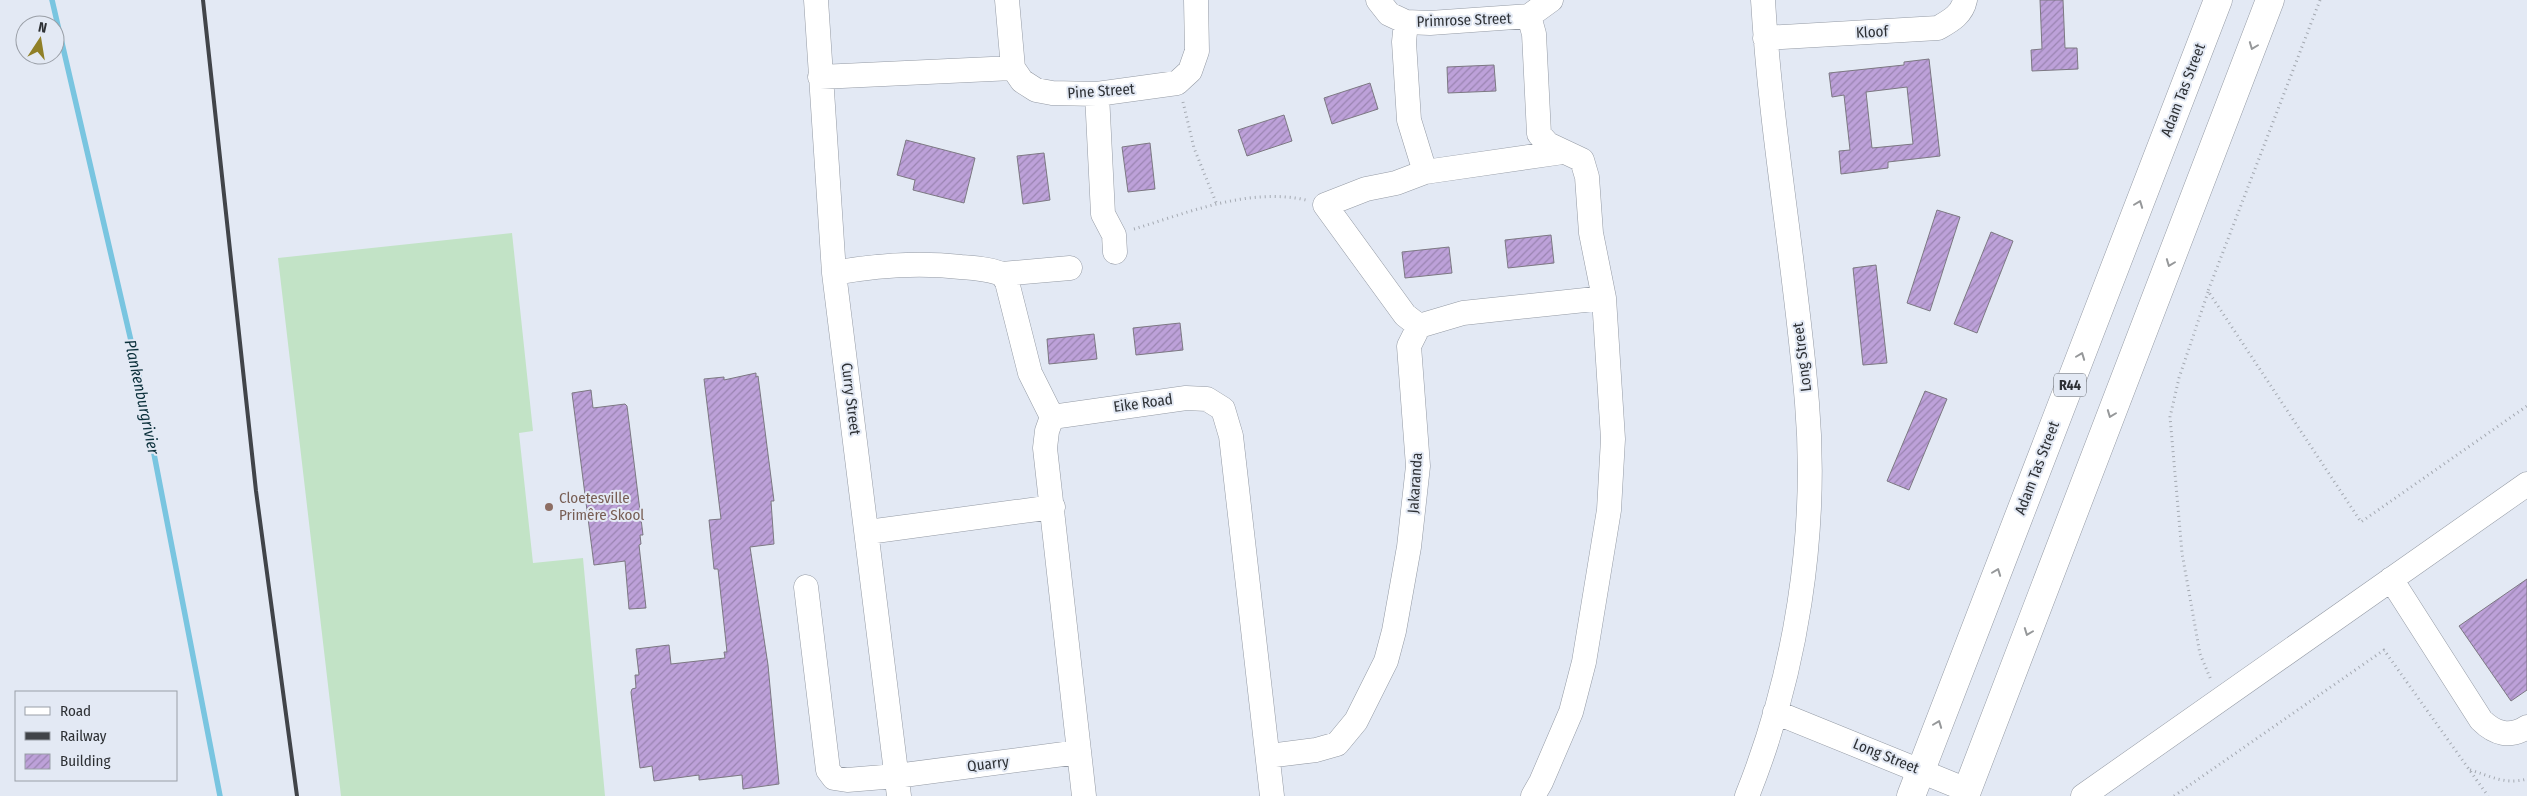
<svg xmlns="http://www.w3.org/2000/svg" width="2527" height="796" viewBox="0 0 2527 796" font-family="'Fira Sans Condensed',sans-serif">
<style>
.pitch{fill:#c2e3c6}
.lines{fill:none;stroke-linecap:round;stroke-linejoin:round}
.stream{stroke:#79c5e0;stroke-width:5.5}
.building{fill:url(#building-hatch);stroke:#7c7882;fill-rule:evenodd}
.minor-casing{stroke:#949aa4;stroke-width:25}
.major-casing{stroke:#949aa4;stroke-width:29}
.path{stroke:#a4a9b1;stroke-width:3;stroke-dasharray:1 4;stroke-linecap:butt}
.minor{stroke:#fff;stroke-width:24}
.major{stroke:#fff;stroke-width:28}
.rail{stroke:#414449;stroke-width:4}
.oneway{stroke:#96989a}
.education-dot{fill:#8d6e63;stroke:#e3e9f4;stroke-width:2}
.labels{text-anchor:middle;dominant-baseline:central;stroke-width:4;stroke-linejoin:round;paint-order:stroke}
.shield{fill:#e3e9f4;stroke:#64686e;stroke-width:1}
.shield-label{font-size:14px;font-weight:bold;fill:#2d3034}
.street-label{font-size:15px;fill:#2d3034;stroke:#e3e9f4}
.education-label{font-size:15px;fill:#785e54;stroke:#e3e9f4;text-anchor:start}
.water-label{font-size:16px;font-style:italic;fill:#0b303b;stroke:#e3e9f4}
</style>
<defs>
<pattern id="building-hatch" width="6" height="6" patternUnits="userSpaceOnUse" patternTransform="scale(1.25)"><rect width="6" height="6" fill="#bda1d9"/><path d="M-1 1l2-2M0 6l6-6M5 7l2-2" fill="none" stroke="#9a84b1"/></pattern>
</defs>
<rect width="100%" height="100%" fill="#e3e9f4"/>
<path class="pitch" d="M512 233 533 431 519 433 533 563 583 558 605 796H341L278 258Z"/>
<g class="lines">
<path class="stream" d="M52 0 138 371 220 796"/>
</g>
<path class="building" d="M2040 0H2063L2065 48H2077L2078 69 2032 71 2031 50 2042 49Z
M1929 59 1940 156 1888 162V168L1841 174 1839 151 1850 150 1844 95 1832 97 1829 73 1904 65V62ZM1907 87 1913 144 1872 148 1866 92Z
M1494 65 1496 91 1448 93 1447 67Z
M1370 83 1378 109 1332 124 1324 98Z
M1284 115 1292 141 1247 156 1238 130Z
M906 140 975 158 964 203 913 190 915 180 897 175Z
M1150 143 1155 189 1128 192 1122 147Z
M1044 153 1050 200 1023 204 1017 156Z
M1937 210 1960 217 1930 311 1907 303Z
M1991 232 2013 241 1977 333 1954 324Z
M1551 235 1554 263 1508 268 1505 240Z
M1449 247 1452 273 1405 278 1402 252Z
M1876 265 1887 363 1863 365 1853 268Z
M1180 323 1183 350 1136 355 1133 328Z
M1094 334 1097 359 1049 364 1047 339Z
M756 373V377L758 376 774 501H771L774 544 750 547 768 665 779 784 743 789 742 775 699 780V775L654 781 652 766 640 768 631 692 632 689 636 688 635 675H639L636 649 669 645 671 664 725 658 724 652H727L718 569H714L709 520 721 519 704 379 724 377V380Z
M591 390 593 408 625 404 627 406 643 535H640L641 544 639 545 646 608 629 609 625 561 594 565 572 393Z
M1925 391 1947 399 1909 490 1887 481Z
M2527 579V690L2511 701 2459 626Z"/>
<g class="lines">
<defs>
<path id="minor" d="M816 0 834 273 899 796
M1007 0 1013 68 1022 81 1036 90 1052 93 1097 94 1177 83 1190 71 1197 51 1196 0
M1378 0 1389 14 1406 22 1430 23 1529 16 1551 0
M1529 16 1534 34 1539 134 1548 144 1582 160 1587 177 1591 233 1604 298 1613 439 1609 510 1584 662 1571 712 1541 782 1533 796
M1406 22 1404 42 1409 120 1425 172
M1765 38 1938 28C1950 21 1962 15 1965 0
M820 77 1013 68
M1097 94 1103 214 1114 235 1115 252
M834 273C877 265 918 262 961 267 975 268 989 269 1002 274L1070 268
M1002 274 1007 282 1030 373 1052 417
M1419 326 1405 315 1325 205 1366 189 1396 183 1425 172 1563 152
M1052 417 1186 398 1207 399 1223 409 1231 436 1272 796
M1052 417 1047 431 1045 448 1084 796
M868 532 1053 507
M2391 579 2481 720C2495 734 2510 738 2527 727
M806 587 828 770 834 778 847 780 896 776 1079 752
M1775 712 1967 790
M1268 756 1316 750 1337 744 1356 721 1386 661 1394 631 1409 547 1418 466 1409 346 1419 326 1463 313 1604 298
M1747 796C1796 674 1818 534 1807 403 1796 268 1771 135 1763 0
M2083 796 2527 484"/>
<path id="major" d="M1911 796 2218 0
M1965 796 2270 0"/>
</defs>
<use href="#minor" class="minor-casing"/>
<use href="#major" class="major-casing"/>
<path class="path" d="M2320 0 2208 291 2361 522 2527 406
M1183 102 1194 148 1217 205
M1134 229C1187 213 1249 187 1306 200
M2208 292 2179 378 2170 417 2182 553 2200 654 2211 680
M2470 770C2491 776 2504 785 2527 779
M2174 796 2384 650 2488 796"/>
<use href="#minor" class="minor"/>
<use href="#major" class="major"/>
<path class="rail" d="M203 0 256 491 297 796"/>
</g>
<defs><path id="oneway-chevron" d="M-2-3.5L2.5 0L-2 3.5" fill="none" stroke-width="1.6" stroke-linecap="round" stroke-linejoin="round" transform="scale(1.25)"/></defs>
<g class="oneway">
<use href="#oneway-chevron" transform="translate(2253 46) rotate(111)"/>
<use href="#oneway-chevron" transform="translate(2139 204) rotate(-69)"/>
<use href="#oneway-chevron" transform="translate(2170 263) rotate(111)"/>
<use href="#oneway-chevron" transform="translate(2081 356) rotate(-69)"/>
<use href="#oneway-chevron" transform="translate(2111 414) rotate(111)"/>
<use href="#oneway-chevron" transform="translate(1997 572) rotate(-69)"/>
<use href="#oneway-chevron" transform="translate(2028 632) rotate(111)"/>
<use href="#oneway-chevron" transform="translate(1938 724) rotate(-69)"/>
</g>
<circle class="education-dot" cx="549" cy="507" r="5"/>
<g class="labels">
<rect class="shield" x="2054" y="373.5" width="32" height="23" rx="4"/>
<g class="shield-label">
<text x="2070" y="385">R44</text>
</g>
<g class="street-label">
<text transform="translate(1464 20) rotate(-2)">Primrose Street</text>
<text transform="translate(1872 32) rotate(-3)">Kloof</text>
<text transform="translate(2183 90) rotate(-69)">Adam Tas Street</text>
<text transform="translate(1101 91) rotate(-4)">Pine Street</text>
<text transform="translate(1802 357) rotate(-97)">Long Street</text>
<text transform="translate(851 399) rotate(83)">Curry Street</text>
<text transform="translate(1143 403) rotate(-8)">Eike Road</text>
<text transform="translate(2037 468) rotate(-69)">Adam Tas Street</text>
<text transform="translate(1415 483) rotate(-86)">Jakaranda</text>
<text transform="translate(1886 756) rotate(22)">Long Street</text>
<text transform="translate(988 764) rotate(-7)">Quarry</text>
</g>
<g class="education-label">
<text x="559" y="498">Cloetesville<tspan x="559" dy="17">Primêre Skool</tspan></text>
</g>
<g class="water-label">
<text transform="translate(142 397) rotate(78)">Plankenburgrivier</text>
</g>
</g>
<rect x="15" y="691" width="162" height="90" fill="#e3e9f4" stroke="#9a9fa7"/>
<rect x="25" y="707" width="25" height="8" fill="#ffffff" stroke="#9a9fa7"/>
<text x="60" y="716" font-size="15" fill="#2d3034">Road</text>
<rect x="25" y="732" width="25" height="8" fill="#414449" stroke="#9a9fa7"/>
<text x="60" y="741" font-size="15" fill="#2d3034">Railway</text>
<rect x="25" y="754" width="25" height="15" fill="url(#building-hatch)" stroke="#9a9fa7"/>
<text x="60" y="766" font-size="15" fill="#2d3034">Building</text>
<g transform="translate(40 40) rotate(12)"><circle r="24" fill="#e3e9f4" stroke="#9a9fa7"/>
<path d="M0-4L9 19L0 12L-9 19Z" fill="#908027"/>
<text y="-8" font-size="14" font-weight="bold" text-anchor="middle" fill="#2d3034">N</text>
</g>
</svg>
